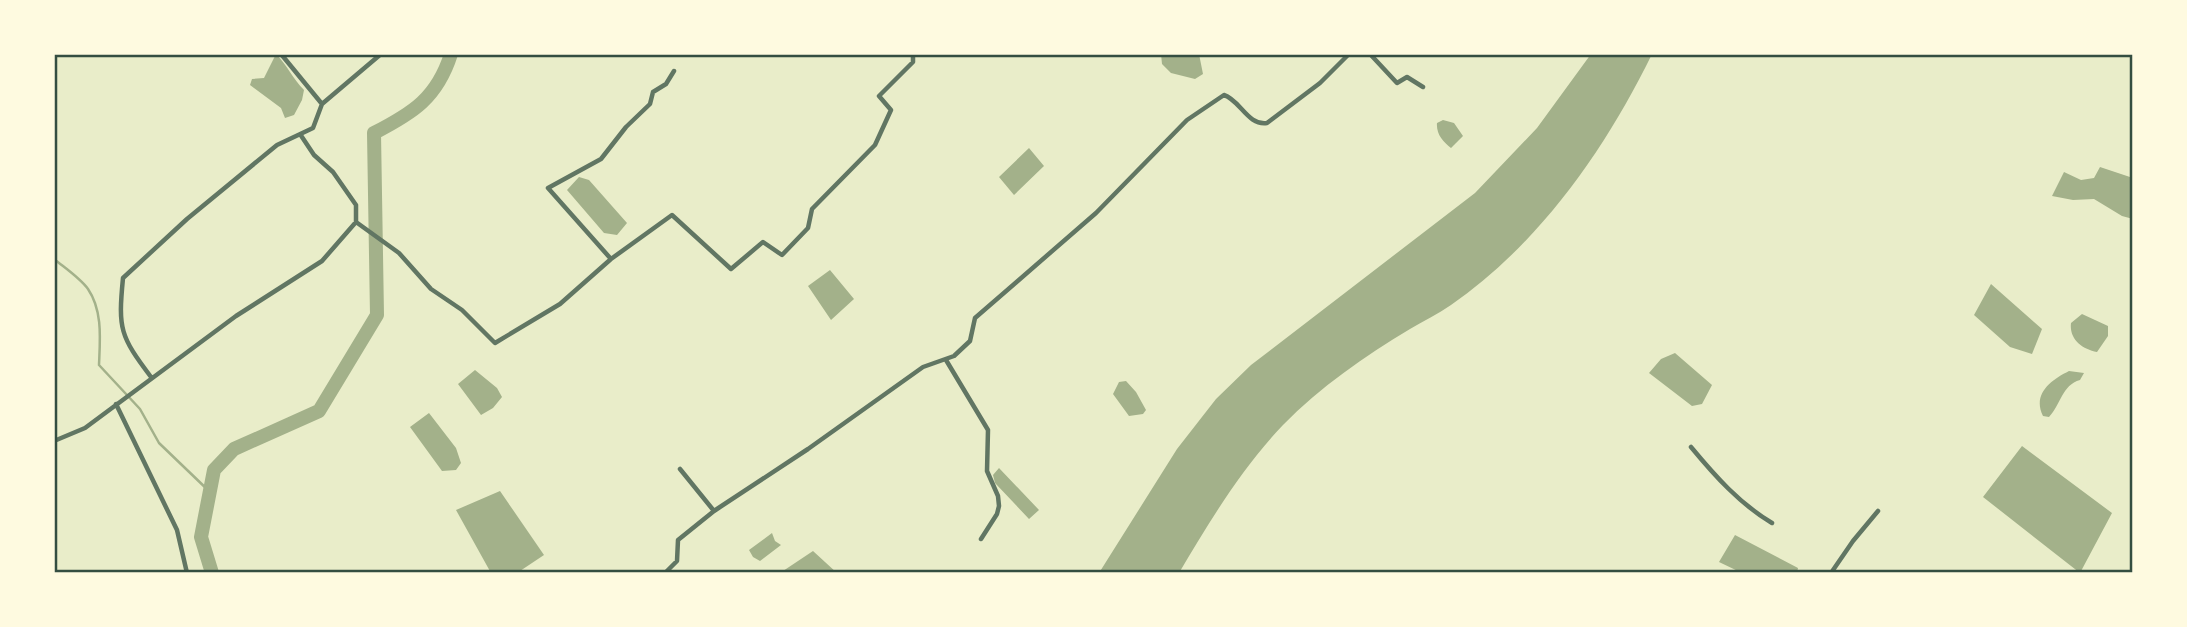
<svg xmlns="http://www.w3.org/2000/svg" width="2187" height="627" viewBox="0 0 2187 627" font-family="'Asap Condensed',sans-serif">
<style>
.water{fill:#a3b18a}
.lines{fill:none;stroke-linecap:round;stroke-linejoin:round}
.stream{stroke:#a3b18a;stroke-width:2.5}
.river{stroke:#a3b18a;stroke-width:14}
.minor{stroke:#617663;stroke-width:4.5}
.neatline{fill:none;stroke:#344e41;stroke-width:2.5}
</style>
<rect width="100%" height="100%" fill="#e9edc9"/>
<path class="water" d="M276 54C287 65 293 79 304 90L302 100 294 115 285 118 281 108 250 85 252 79 264 78Z
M1199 54 1203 74 1195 79 1171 73 1162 64 1161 54Z
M1591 54H1652C1605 150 1540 243 1451 305 1438 314 1423 321 1410 329 1365 356 1320 387 1283 425 1241 469 1210 521 1179 573H1099L1177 449 1216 399 1251 365 1475 193 1537 128Z
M1443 120 1454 123 1463 136 1451 148C1443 142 1436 134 1437 123Z
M1029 148 1044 166 1014 195 999 177Z
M2100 167 2133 178V219L2122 216 2094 199 2073 200 2052 196 2064 172 2081 180 2094 178Z
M579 177 589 180 627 223 617 235 604 233 567 190Z
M830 270 854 299 831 320 808 286Z
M1991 284 2042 329 2032 354 2010 347 1974 315Z
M2082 314 2108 326V336L2097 352C2082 349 2069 339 2071 323Z
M1675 353 1712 385 1702 404 1692 406 1649 373 1661 359Z
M475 370 497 388 502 397 493 408 481 415 458 384Z
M2069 371 2084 373 2080 380C2062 385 2061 404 2049 417L2043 416C2032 394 2051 380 2069 371Z
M1126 381 1136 392 1146 410 1143 414 1129 416 1113 394 1119 382Z
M429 413 456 448 461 463 456 470 442 471 410 427Z
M2022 446 2112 513 2080 573 1983 497Z
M999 468 1039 510 1029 519 995 483 993 475Z
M500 491 544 555 517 573H491L456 510Z
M772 533 775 541 781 545 760 561 753 557 749 550Z
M1735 535 1798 568 1797 573H1742L1719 562Z
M813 551 837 573H780Z"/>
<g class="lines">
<path class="stream" d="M54 259C65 268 80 278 88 289 103 311 100 340 99 365L140 409 159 443 210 492"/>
<path class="river" d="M212 573 201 537 214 470 234 449 319 411 377 315 374 133C413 113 437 98 451 54"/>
<path class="minor" d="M281 54 322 104
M1370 54 1397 83 1407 77 1423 87
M300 134 314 155 333 172 356 205V222L399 253 431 289 462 310 495 343 560 304 611 259 672 215 731 269 763 242 782 255 808 228 812 209 875 145 891 110 879 96 913 62V54
M611 259 548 188 601 159 626 127 650 104 653 92 666 84 674 71
M946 360 988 430 987 471 998 496 999 506 997 514 981 539
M151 377C120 336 118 329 123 278L187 219 277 145 313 128 322 104 381 54
M116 404 177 530 187 573
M54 441 85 428 236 316 322 261 356 222
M1691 447C1715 476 1740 504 1772 523
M680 469 714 511
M665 573 677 561 678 540 714 511 808 449 923 367 954 356 970 341 975 318 1096 213 1187 120 1224 95C1240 100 1248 126 1267 123L1320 83 1349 54
M1831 573 1853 541 1878 511"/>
</g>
<rect width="2187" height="627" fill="none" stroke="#fefae0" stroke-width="112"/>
<rect x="56" y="56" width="2075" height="515" class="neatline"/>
</svg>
